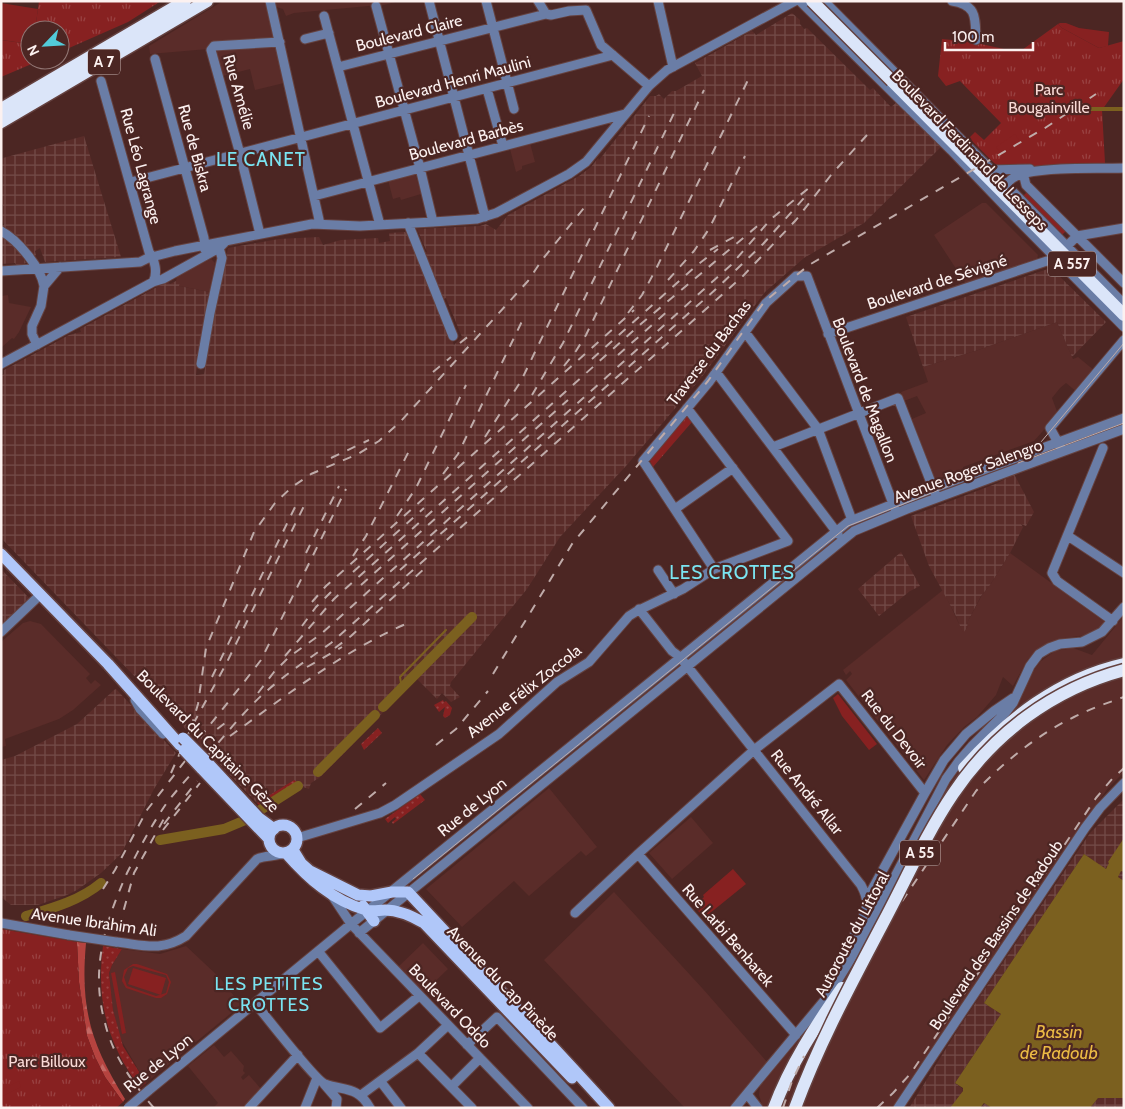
<svg xmlns="http://www.w3.org/2000/svg" width="1125" height="1109" viewBox="0 0 1125 1109" font-family="Cabin,sans-serif">
<style>
.built{fill:#5a2c29}
.industrial{fill:url(#industrial-grid)}
.grass{fill:url(#grass-dots)}
.forest{fill:url(#forest-firs)}
.park{fill:url(#park-tufts)}
.garden{fill:#872121;fill-rule:evenodd}
.water{fill:#7b601f}
.lines{fill:none;stroke-linecap:round;stroke-linejoin:round}
.stream{stroke:#7b601f;stroke-width:2}
.river{stroke:#7b601f;stroke-width:10}
.minor-casing{stroke:#654240;stroke-width:11}
.major-casing{stroke:#654240;stroke-width:14}
.highway-casing{stroke:#654240;stroke-width:15}
.minor{stroke:#6a7da6;stroke-width:9}
.major{stroke:#b0c7f9;stroke-width:11}
.highway{stroke:#dbe5f9;stroke-width:12}
.tram{stroke:#bfaba9;stroke-width:1}
.rail{stroke:#bfaba9;stroke-width:2;stroke-dasharray:9 9;stroke-linecap:butt}
.minor-bridge-casing{stroke:#654240;stroke-width:11;stroke-linecap:butt}
.major-bridge-casing{stroke:#654240;stroke-width:14;stroke-linecap:butt}
.highway-bridge-casing{stroke:#654240;stroke-width:15;stroke-linecap:butt}
.minor-bridge{stroke:#6a7da6;stroke-width:9}
.major-bridge{stroke:#b0c7f9;stroke-width:11}
.highway-bridge{stroke:#dbe5f9;stroke-width:12}
.labels{text-anchor:middle;dominant-baseline:central;stroke-width:4.5;stroke-linejoin:round;paint-order:stroke}
.shield{fill:#4c2623;stroke:#c7b4b2;stroke-width:1}
.shield-label{font-size:15px;font-weight:bold;fill:#fcf1f0}
.street-label{font-size:16px;fill:#fcf1f0;stroke:#4c2623}
.park-label{font-size:16px;fill:#fadad6;stroke:#4c2623}
.neighbourhood-label{font-size:18px;letter-spacing:1px;fill:#7ae4f1;stroke:#4c2623}
.water-label{font-size:18px;font-style:italic;fill:#ebba44;stroke:#4c2623}
.quarter-label{font-size:19px;letter-spacing:1px;fill:#7ae4f1;stroke:#4c2623}
</style>
<defs>
<pattern id="industrial-grid" width="8" height="8" patternUnits="userSpaceOnUse" patternTransform="scale(1.25)"><rect width="8" height="8" fill="#5a2c29"/><path d="M0 4h8M4 0v8" fill="none" stroke="#734b48"/></pattern>
<pattern id="grass-dots" width="8" height="8" patternUnits="userSpaceOnUse" patternTransform="scale(1.25)"><rect width="8" height="8" fill="#872121"/><path d="M2 2h.1M6 6h.1" fill="none" stroke="#994242" stroke-width="1.8" stroke-linecap="round"/></pattern>
<pattern id="forest-firs" width="22" height="20" patternUnits="userSpaceOnUse" patternTransform="scale(1.25)"><rect width="22" height="20" fill="#b5433f"/><path d="M5 1l3.5 6h-7zM16 11l3.5 6h-7z" fill="#c46864"/></pattern>
<pattern id="park-tufts" width="24" height="20" patternUnits="userSpaceOnUse" patternTransform="scale(1.25)"><rect width="24" height="20" fill="#872121"/><path d="M3 7l-1-3M5 7V3M7 7l1-3M15 17l-1-3M17 17v-4M19 17l1-3" fill="none" stroke="#994242"/></pattern>
</defs>
<rect width="100%" height="100%" fill="#4c2623"/>
<path class="built" d="M223 1H265L273 37 215 42 208 49 150 54 149 46Z
M274 1H399L380 6 379 5 294 13 286 16 283 9 276 7Z
M275 46 284 83 255 90 250 69 223 76 216 51Z
M530 143 535 162 522 166V169L516 172 510 149Z
M415 173 421 194 401 200 400 197 393 199 388 180Z
M982 203H986L1038 255 1037 260 966 284 934 235Z
M211 259 215 263 209 292 179 286 176 281 177 276Z
M8 295 9 303 31 307 19 332 14 339 12 338 1 348V296Z
M1057 322 1073 359 1078 357 1095 371 1077 392 1066 383 1060 388 1052 398 1058 414 1034 441 963 467V469L935 480 912 419 926 413 917 396 904 401 901 392 928 382 923 367 978 350Z
M1010 553 1105 622 1099 628 1087 635 1058 639 1040 647 1028 659 1013 686 1003 677 996 695 977 717 964 727 947 745 924 780 846 680 852 674 850 671 846 675 843 670 943 590 963 632 967 628 968 621 982 595 990 585Z
M1124 616V772L1108 788 1089 815 893 1108H763L759 1095 760 1086 818 1017 942 793 965 761 1010 713 1034 670 1041 661 1055 651 1073 648 1092 655Z
M30 621 41 624 90 674 86 678 91 684 95 680 101 685 73 710 59 719 5 739 6 746 1 747V642L23 623Z
M549 788 597 847 586 856 581 851 529 896 514 881 462 927 426 889Z
M691 817 713 843 672 879 649 853Z
M614 892 703 989 767 1062 728 1108H685L544 960Z
M423 943 448 969 423 993 398 967Z
M186 946 220 978 241 1005 146 1083 120 1038 113 1010 109 973 112 965 122 949 160 954Z
M214 1045 224 1057 231 1051 244 1066 243 1071 245 1073 241 1077 243 1080 249 1075 261 1089 243 1108H213L218 1103 188 1066Z"/>
<path class="industrial" d="M792 13 800 20V24L804 29 807 28 870 90 873 88 891 107 898 101 943 145 864 223 804 258 765 292 701 378 626 466 560 537 527 589 451 682 450 686 460 697 451 702 442 693 437 699 416 678 349 748 319 778 311 783 309 789 303 787 301 789 294 780 257 803 1 538V376L4 374V370L69 335 81 332 80 329 168 281 170 284 176 281 180 282 179 286 209 292 196 375 204 374 212 325 228 248 279 239 319 237 323 245 341 240 378 238 379 243 390 241 389 233 405 232 410 236 454 345 462 337 446 298 441 300 422 254 427 252 417 229 480 226 486 224 496 230 508 215 579 176 591 167 598 158 599 160 650 96H656L659 94 664 99 672 91H676L702 76 695 63 752 31 756 35Z
M84 136 121 257 45 262 40 248 35 251 36 255 33 257 1 229V226L4 225 2 220 3 206 1 200 3 179 1 160 3 158Z
M1 234 20 252 26 263 17 266 15 263 1 264Z
M1051 268 1106 322 1072 357 1057 322 978 350 923 367 906 317Z
M1014 474 1034 512 1026 526 1021 524 1023 527 1010 553 990 585 981 596 968 621 967 628 963 633 955 614 929 566 911 516 998 483Z
M901 552 920 586 910 591 879 616 858 589Z
M1 569 29 598 1 625Z
M116 689 176 753 154 789 121 854 101 873 77 890 67 895 38 905H11L1 897V760L15 756 77 724 114 690Z
M1124 799V881L1118 878 1119 874 1107 867 1105 869 1084 854 984 1003 1001 1014 955 1083 963 1089 962 1093 982 1106 985 1103 992 1108H909L960 1026 1090 833Z
M1098 1098H1124V1108H1090Z"/>
<path class="grass" d="M443 700 444 702 446 701 452 708 450 715 445 718 443 716 445 707 439 712 434 705Z
M378 728 382 733 364 750 361 744Z
M294 780 297 782 259 805 257 803Z
M420 794 425 800 393 824 392 822 396 819 395 817 388 823 385 819Z
M103 946 122 949 112 965 109 973 113 1010 123 1046 146 1083 140 1088C107 1043 96 1001 103 946Z"/>
<path class="forest" d="M77 942 86 943C80 1009 91 1044 125 1099L123 1102 105 1077 95 1057 87 1036 79 982Z"/>
<path class="park" d="M39 1H161L128 22 60 52V30H35Z
M1058 24 1062 28 1099 48 1124 41V79L1102 110 1105 163 999 168 969 138 975 132 984 140 1001 123 960 81 946 86 938 76 942 39 972 42 1004 49 1022 50Z
M1 40 30 44V60H41L1 77Z
M686 414 692 422 653 467 649 459Z
M1 929 77 942 79 982 87 1036 95 1057 105 1077 123 1102 116 1108H1Z"/>
<path class="garden" d="M1 3 38 9 35 30H30V44L1 40Z
M1060 23H1066L1079 28 1109 32 1108 46 1099 48 1062 28 1058 24Z
M1015 134 1020 142 1002 155 996 147Z
M1027 192 1066 231 1062 235 1023 196Z
M838 694 877 744 869 750 842 716 833 698Z
M733 869 746 884 704 918 694 906 704 897 703 895Z
M133 964H137L167 974 171 982 167 994 161 998H156L126 988 122 981 124 970ZM133 966 166 975 169 982 166 993 156 996 127 986 124 977 128 968Z
M133 968 166 978 161 995 128 984Z
M115 972 126 1033 122 1034 111 973Z
M19 1081 21 1087 1 1097V1090Z"/>
<path class="water" d="M1088 107H1124V111H1082Z
M1124 838V872L1121 871 1118 877 1124 881V1098H1098L1090 1108H992L984 1103 980 1108H950L963 1091V1088L955 1083 1001 1014 984 1003 1084 854 1106 869 1109 863 1108 862Z"/>
<g class="lines">
<path class="stream" d="M397 693 401 683 400 677 446 630"/>
<path class="river" d="M383 707 472 617
M318 772 375 715
M160 840 224 829 243 821 298 786
M26 916C53 908 79 901 101 883"/>
<defs>
<path id="minor" d="M270 1 320 224
M429 1 485 217
M486 1 514 109
M538 1 546 14 551 15 569 11 586 10 601 45 649 86
M658 1 673 67
M800 1 951 150 1019 221 1124 327
M824 1 1124 304
M952 1C978 5 975 19 976 40
M376 6 420 168 433 222
M324 16 380 225
M305 39 329 33
M155 59 204 238 205 250
M338 67 546 14
M101 81 149 252C155 260 158 273 153 282
M487 89 503 146
M991 170 1030 169
M1023 173 1026 185 1124 283
M131 182 613 55
M1006 186C1009 179 1017 175 1025 173 1057 167 1091 169 1124 168
M314 196 625 114
M408 223 453 336
M1 231C18 240 41 268 44 286
M260 234 240 154 211 50 214 46 280 42
M1066 247 1077 236 1124 228
M1 271 140 262 148 258 175 251 312 224 360 226 433 222 477 219 496 213 569 174 586 162 649 86 667 70 795 1
M745 332 818 429 852 520
M828 334 1056 258
M37 345 32 334V326L41 306 44 286 60 267
M1 364 153 282 163 279 219 248 225 242
M201 364 210 313 222 258 219 248
M716 372 838 534
M773 447 898 398 935 493
M1061 448 1050 428 1124 340
M1103 448 1052 573 1057 581 1113 621
M675 509 733 468
M1068 536 1124 573
M714 569 643 461 709 382 766 303 796 276H807L895 509
M658 570 674 594
M639 609 672 651 680 657 861 885C874 909 862 914 854 936 851 942 852 948 850 955
M1 632 41 594
M135 700 140 709 163 734
M297 838 380 813 395 805 499 734 557 682 589 662 629 616 637 611 683 589 714 569 788 541 687 408
M638 854 796 1035
M333 897 351 924 528 1108
M868 897 925 793 944 760 966 734 994 711 1013 698
M575 913 638 854 754 750 839 684 925 793
M1 923 69 935
M359 933 854 531 907 509 1124 429
M116 942C144 945 161 952 186 936L257 859C266 855 275 857 284 853
M318 951 380 1028 419 996
M255 1003C265 1015 315 1080 325 1084 344 1091 358 1086 370 1108
M467 1045 497 1017 583 1108
M418 1053 472 1108
M381 1082 401 1108
M324 1084 337 1099 336 1108
M452 1086 480 1058
M148 1091 351 924 848 522 926 491 1124 418
M747 1094 758 1108
M361 1095 418 1053 447 1026
M249 1108 298 1055
M305 1108 317 1078
M735 1108 828 996 857 949 946 779 959 761 972 746 1006 712 1013 703 1030 666 1039 654 1049 648 1060 644 1082 642 1102 632 1124 607
M898 1108 1085 828 1100 808 1124 783"/>
<path id="major" d="M1 554 108 664 180 745
M207 762 259 818 274 829
M201 768 269 839
M269 839a14 14 0 1 1 28 0a14 14 0 1 1-28 0Z
M293 850 301 863 310 871 358 895 371 896 392 892H408C475 964 543 1035 609 1108
M286 853C308 878 333 901 366 910 372 912 379 910 385 910 399 910 412 916 424 923L572 1078
M363 906 374 921"/>
<path id="highway" d="M892 81 1124 315
M1 109 185 1
M1 122 207 1
M964 768C1008 719 1058 679 1124 664
M774 1108C790 1065 816 1025 842 988"/>
</defs>
<use href="#minor" class="minor-casing"/>
<use href="#major" class="major-casing"/>
<use href="#highway" class="highway-casing"/>
<use href="#minor" class="minor"/>
<use href="#major" class="major"/>
<use href="#highway" class="highway"/>
<path class="tram" d="M1018 463 1124 423
M413 879 848 526 994 468 1023 455 1041 442 1124 343"/>
<path class="rail" d="M710 250 741 233
M668 280 694 251 709 229 745 156
M628 313 642 295 656 269 749 78
M460 343 475 331
M618 355 669 310
M592 359 696 266 718 249
M564 366 576 351 586 335 704 90
M433 372 451 357
M532 395 563 343 677 107
M485 437 521 381 649 116
M331 458 369 440
M443 474 458 454 525 315
M397 516 416 488 466 385
M306 553 339 486
M353 556 366 536 412 445
M400 570 716 289 763 244 804 198
M353 572 424 508
M361 585 568 400
M312 602 326 586 634 310
M302 626 316 607 331 592
M335 648 351 636 425 568
M285 656 334 599 642 323 761 223
M307 667 342 647
M493 674 572 544 708 381 764 302 809 265 1045 128 1096 94
M212 677 298 501
M258 693 274 672 289 657 321 634 731 265 771 219 810 187
M191 728 198 704 206 648 254 532 275 503 292 487 311 474 358 454 379 441 401 421 528 281 542 260 588 203
M230 736C287 695 343 651 408 623
M203 740 229 720
M436 745 456 729 488 691
M171 773 191 728 225 666 305 504
M355 809 386 783
M164 824 197 781
M163 830 200 783
M103 889 115 870 147 810 185 761 205 731 241 686 261 660 346 489
M119 927 134 873 166 815
M882 931 976 791C1004 762 1037 735 1074 717 1090 709 1107 703 1124 697
M154 1108C132 1082 113 1056 105 1023 90 969 105 923 127 873 139 849 151 826 166 804 179 787 194 771 208 755 225 735 242 714 261 696 283 676 307 660 331 643L742 277 796 220 831 175 867 135
M783 1108 792 1081 804 1056
M877 1108 893 1093 911 1073 1096 798 1112 779 1124 768"/>
<defs>
<path id="minor-bridge" d="M69 935 116 942
M128 1108 148 1091"/>
<path id="major-bridge" d="M183 738 207 762
M184 750 201 768"/>
<path id="highway-bridge" d="M812 1 892 81
M795 1108C819 1043 851 984 883 923 906 880 926 834 953 794 994 733 1053 689 1124 670"/>
</defs>
<use href="#minor-bridge" class="minor-bridge-casing"/>
<use href="#major-bridge" class="major-bridge-casing"/>
<use href="#highway-bridge" class="highway-bridge-casing"/>
<use href="#minor-bridge" class="minor-bridge"/>
<use href="#major-bridge" class="major-bridge"/>
<use href="#highway-bridge" class="highway-bridge"/>
</g>
<g class="labels">
<g class="shield">
<rect x="88" y="49.5" width="32" height="25" rx="4"/>
<rect x="1048" y="251.5" width="48" height="25" rx="4"/>
<rect x="900" y="840.5" width="40" height="25" rx="4"/>
</g>
<g class="shield-label">
<text x="104" y="62">A 7</text>
<text x="1072" y="264">A 557</text>
<text x="920" y="853">A 55</text>
</g>
<g class="street-label">
<text transform="translate(409 33) rotate(-14)">Boulevard Claire</text>
<text transform="translate(453 82) rotate(-15)">Boulevard Henri Maulini</text>
<text transform="translate(239 92) rotate(74)">Rue Amélie</text>
<text transform="translate(466 140) rotate(-15)">Boulevard Barbès</text>
<text transform="translate(195 148) rotate(75)">Rue de Biskra</text>
<text transform="translate(970 150) rotate(46)">Boulevard Ferdinand de Lesseps</text>
<text transform="translate(141 166) rotate(75)">Rue Léo Lagrange</text>
<text transform="translate(937 282) rotate(-18)">Boulevard de Sévigné</text>
<text transform="translate(709 353) rotate(-53)">Traverse du Bachas</text>
<text transform="translate(865 390) rotate(69)">Boulevard de Magallon</text>
<text transform="translate(968 471) rotate(-20)">Avenue Roger Salengro</text>
<text transform="translate(524 691) rotate(-38)">Avenue Félix Zoccola</text>
<text transform="translate(894 729) rotate(52)">Rue du Devoir</text>
<text transform="translate(208 741) rotate(45)">Boulevard du Capitaine Gèze</text>
<text transform="translate(807 792) rotate(51)">Rue André Allar</text>
<text transform="translate(472 807) rotate(-39)">Rue de Lyon</text>
<text transform="translate(94 922) rotate(8)">Avenue Ibrahim Ali</text>
<text transform="translate(852 934) rotate(-62)">Autoroute du Littoral</text>
<text transform="translate(728 935) rotate(49)">Rue Larbi Benbarek</text>
<text transform="translate(996 935) rotate(-56)">Boulevard des Bassins de Radoub</text>
<text transform="translate(503 983) rotate(46)">Avenue du Cap Pinède</text>
<text transform="translate(450 1006) rotate(46)">Boulevard Oddo</text>
<text transform="translate(158 1063) rotate(-39)">Rue de Lyon</text>
</g>
<g class="park-label">
<text x="1049" y="89">Parc<tspan x="1049" dy="18">Bougainville</tspan></text>
<text x="47" y="1061">Parc Billoux</text>
</g>
<g class="neighbourhood-label">
<text x="269" y="984">LES PETITES<tspan x="269" dy="21">CROTTES</tspan></text>
</g>
<g class="water-label">
<text x="1059" y="1032">Bassin<tspan x="1059" dy="21">de Radoub</tspan></text>
</g>
<g class="quarter-label">
<text x="261" y="159">LE CANET</text>
<text x="732" y="572">LES CROTTES</text>
</g>
</g>
<rect width="1125" height="1109" fill="none" stroke="#fcf1f0" stroke-width="5"/>
<g transform="translate(45 45) rotate(245)"><circle r="24" fill="#4c2623" stroke="#927775"/>
<path d="M0-4L9 19L0 12L-9 19Z" fill="#52cbd9"/>
<text y="-8" font-size="14" font-weight="bold" text-anchor="middle" fill="#fcf1f0">N</text>
</g>
<path d="M945 42v8h88v-8" fill="none" stroke="#fcf1f0" stroke-width="2.5"/>
<text x="952" y="42" font-size="15" fill="#fcf1f0" stroke="#4c2623" stroke-width="4" paint-order="stroke">100 m</text>
</svg>
